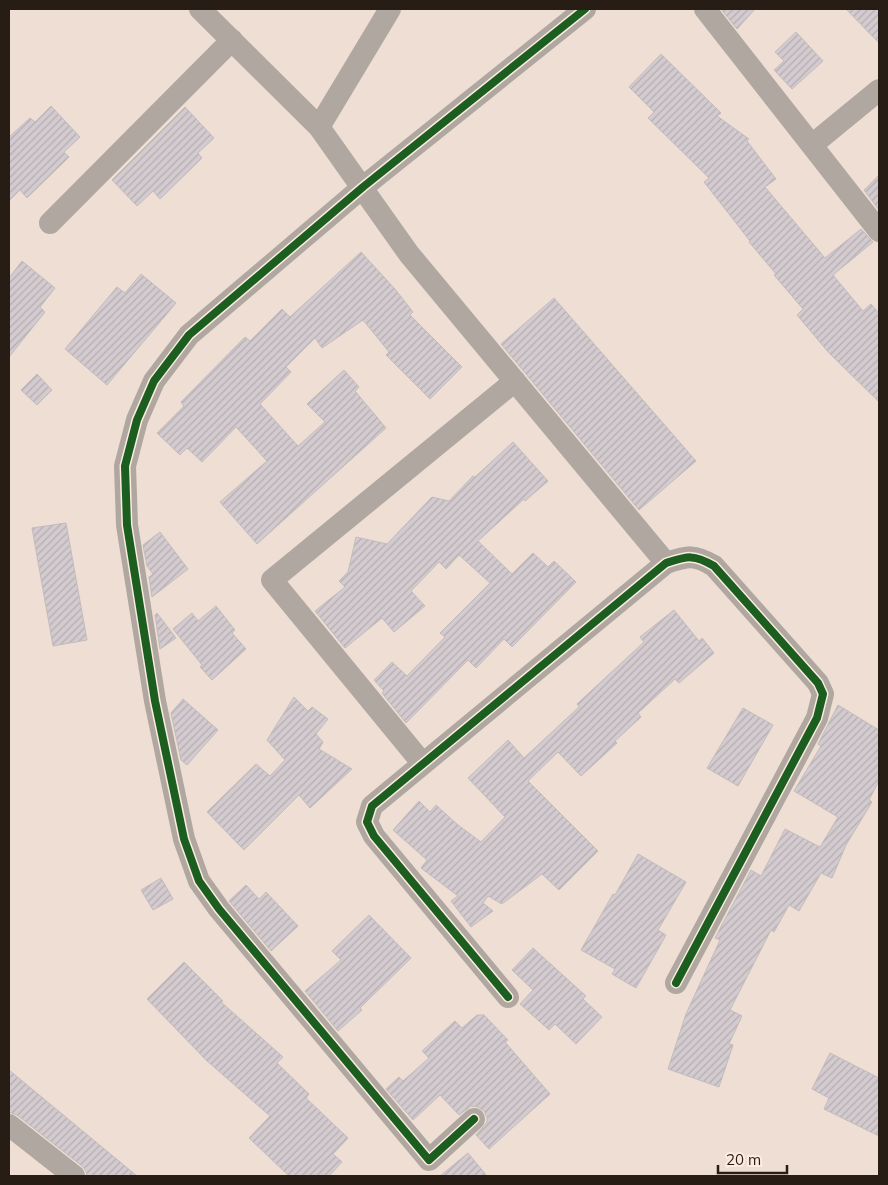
<svg xmlns="http://www.w3.org/2000/svg" width="888" height="1185" viewBox="0 0 888 1185" font-family="Mulish,sans-serif">
<style>
.building{fill:url(#building-hatch);stroke:#c3bcbc}
.lines{fill:none;stroke-linecap:round;stroke-linejoin:round}
.minor{stroke:#b0a7a1;stroke-width:22}
.cycleway-casing{stroke:#fdece0;stroke-width:11}
.cycleway{stroke:#1b5e20;stroke-width:8}
</style>
<defs>
<pattern id="building-hatch" width="6" height="6" patternUnits="userSpaceOnUse" patternTransform="scale(1.25)"><rect width="6" height="6" fill="#d3cbcf"/><path d="M-1 1l2-2M0 6l6-6M5 7l2-2" fill="none" stroke="#b5aeb1"/></pattern>
</defs>
<rect width="100%" height="100%" fill="#eeded3"/>
<path class="building" d="M721 9H755L737 29Z
M846 9H879V43Z
M796 32 823 61 792 89 774 70 784 61 775 52Z
M661 54 721 113 717 116 749 139 747 141 776 179 765 187 825 258 861 229 873 242 833 275 863 311 871 304 879 313V402L829 353 797 315 803 309 774 275 776 274 749 242 750 241 704 182 709 178 648 118 654 112 629 87Z
M51 106 80 137 64 152 69 157 27 198 20 190 9 201V137L30 118 35 122Z
M185 107 214 138 198 153 202 158 160 199 153 191 137 206 112 180Z
M879 175V210L864 190Z
M361 252 395 289 413 312 410 315 462 367 430 399 386 355 389 352 363 320 322 348 315 338 286 367 291 372 260 404 298 446 325 422 307 404 344 370 359 387 355 391 386 428 257 544 220 502 267 461 236 427 202 462 187 448 180 455 157 433 184 406 181 402 245 337 250 341 282 309 290 317Z
M22 261 55 288 40 307 45 312 9 357V278Z
M141 274 176 303 107 385 65 349 117 287 125 293Z
M554 298 696 461 639 510 501 344Z
M37 374 52 390 37 405 21 390Z
M513 442 548 481 525 501 524 499 478 541 512 574 533 553 548 567 554 561 576 582 512 647 504 639 476 668 468 660 406 723 382 693 384 691 374 680 392 662 407 676 445 637 440 633 490 583 459 555 446 569 439 562 411 591 425 606 394 632 382 618 345 648 315 611 345 587 339 581 348 572 356 537 387 544 432 497 449 501 473 476 475 477Z
M66 523 87 640 53 646 32 528Z
M160 532 188 569 152 597 149 577 153 574 147 566 143 545Z
M216 606 235 630 232 633 246 649 212 680 200 667 202 665 173 629 192 613 198 621Z
M674 610 699 641 702 638 714 653 679 683 675 679 638 713 641 717 615 741 617 743 581 776 558 752 528 781 598 851 559 890 542 874 502 904 488 896 483 903 493 911 471 927 451 901 458 896 421 868 427 860 393 830 419 801 430 812 436 805 458 825 481 842 505 817 468 778 508 740 524 758 579 707 577 704 644 642 640 637Z
M157 613 176 638 160 649 155 615Z
M294 697 308 711 312 707 328 719 316 734 323 742 319 749 352 769 310 808 299 795 244 850 207 812 256 764 270 776 285 760 267 740Z
M183 699 218 730 187 765 181 760 171 713Z
M838 705 879 730V781L869 800 872 802 846 845 832 878 821 873 799 911 789 905 774 932 771 930 730 1010 742 1016 729 1044 733 1045 719 1087 668 1069 686 1014 720 940 715 938 751 870 761 876 785 829 820 847 838 817 794 791 821 746 818 744Z
M743 708 773 725 738 786 707 768Z
M638 854 686 882 658 930 666 935 636 988 612 974 615 969 581 950 613 894 615 895Z
M161 878 173 899 153 910 141 890Z
M246 885 259 899 266 892 298 926 271 951 229 901Z
M369 915 411 958 360 1008 362 1010 338 1031 305 991 341 960 332 951Z
M533 948 586 996 583 999 602 1017 576 1044 555 1024 549 1030 520 1004 533 990 512 970Z
M184 962 223 1001 221 1002 283 1057 277 1063 309 1094 306 1098 348 1138 333 1154 342 1162 329 1176H289L249 1138 270 1116 206 1060 147 999Z
M477 1015H484L508 1040 505 1042 550 1094 489 1149 476 1135 487 1122V1117L484 1111 478 1107 471 1106 459 1115 440 1095 413 1120 386 1089 399 1077 403 1081 429 1058 422 1051 455 1021 462 1028Z
M830 1053 879 1078V1136L824 1109 829 1098 812 1089Z
M9 1070 137 1176H87L86 1171 82 1166 17 1115 9 1112Z
M468 1153 487 1176H440Z"/>
<g class="lines">
<path class="minor" d="M200 9 319 127 409 254 666 563
M705 9 879 231
M319 127 390 9
M812 145 879 90
M50 223 232 40
M423 764 272 580 515 381
M508 997 374 836 367 822 372 806 666 563C688 556 694 554 714 566L818 683 823 694 817 718 676 983
M474 1119 429 1160 219 909 199 881 184 839 155 701 127 525 125 466 137 420 154 381 189 335 363 187 585 9
M9 1125 74 1176"/>
<defs>
<path id="cycleway" d="M508 997 374 836 367 822 372 806 666 563C688 556 694 554 714 566L818 683 823 694 817 718 676 983
M474 1119 429 1160 219 909 199 881 184 839 155 701 127 525 125 466 137 420 154 381 189 335 363 187 585 9"/>
</defs>
<use href="#cycleway" class="cycleway-casing"/>
<use href="#cycleway" class="cycleway"/>
</g>
<rect width="888" height="1185" fill="none" stroke="#271d15" stroke-width="20"/>
<path d="M718 1165v8h69v-8" fill="none" stroke="#271d15" stroke-width="2.5"/>
<text x="726" y="1165" font-size="15" fill="#271d15" stroke="#fdece0" stroke-width="4" paint-order="stroke">20 m</text>
</svg>
